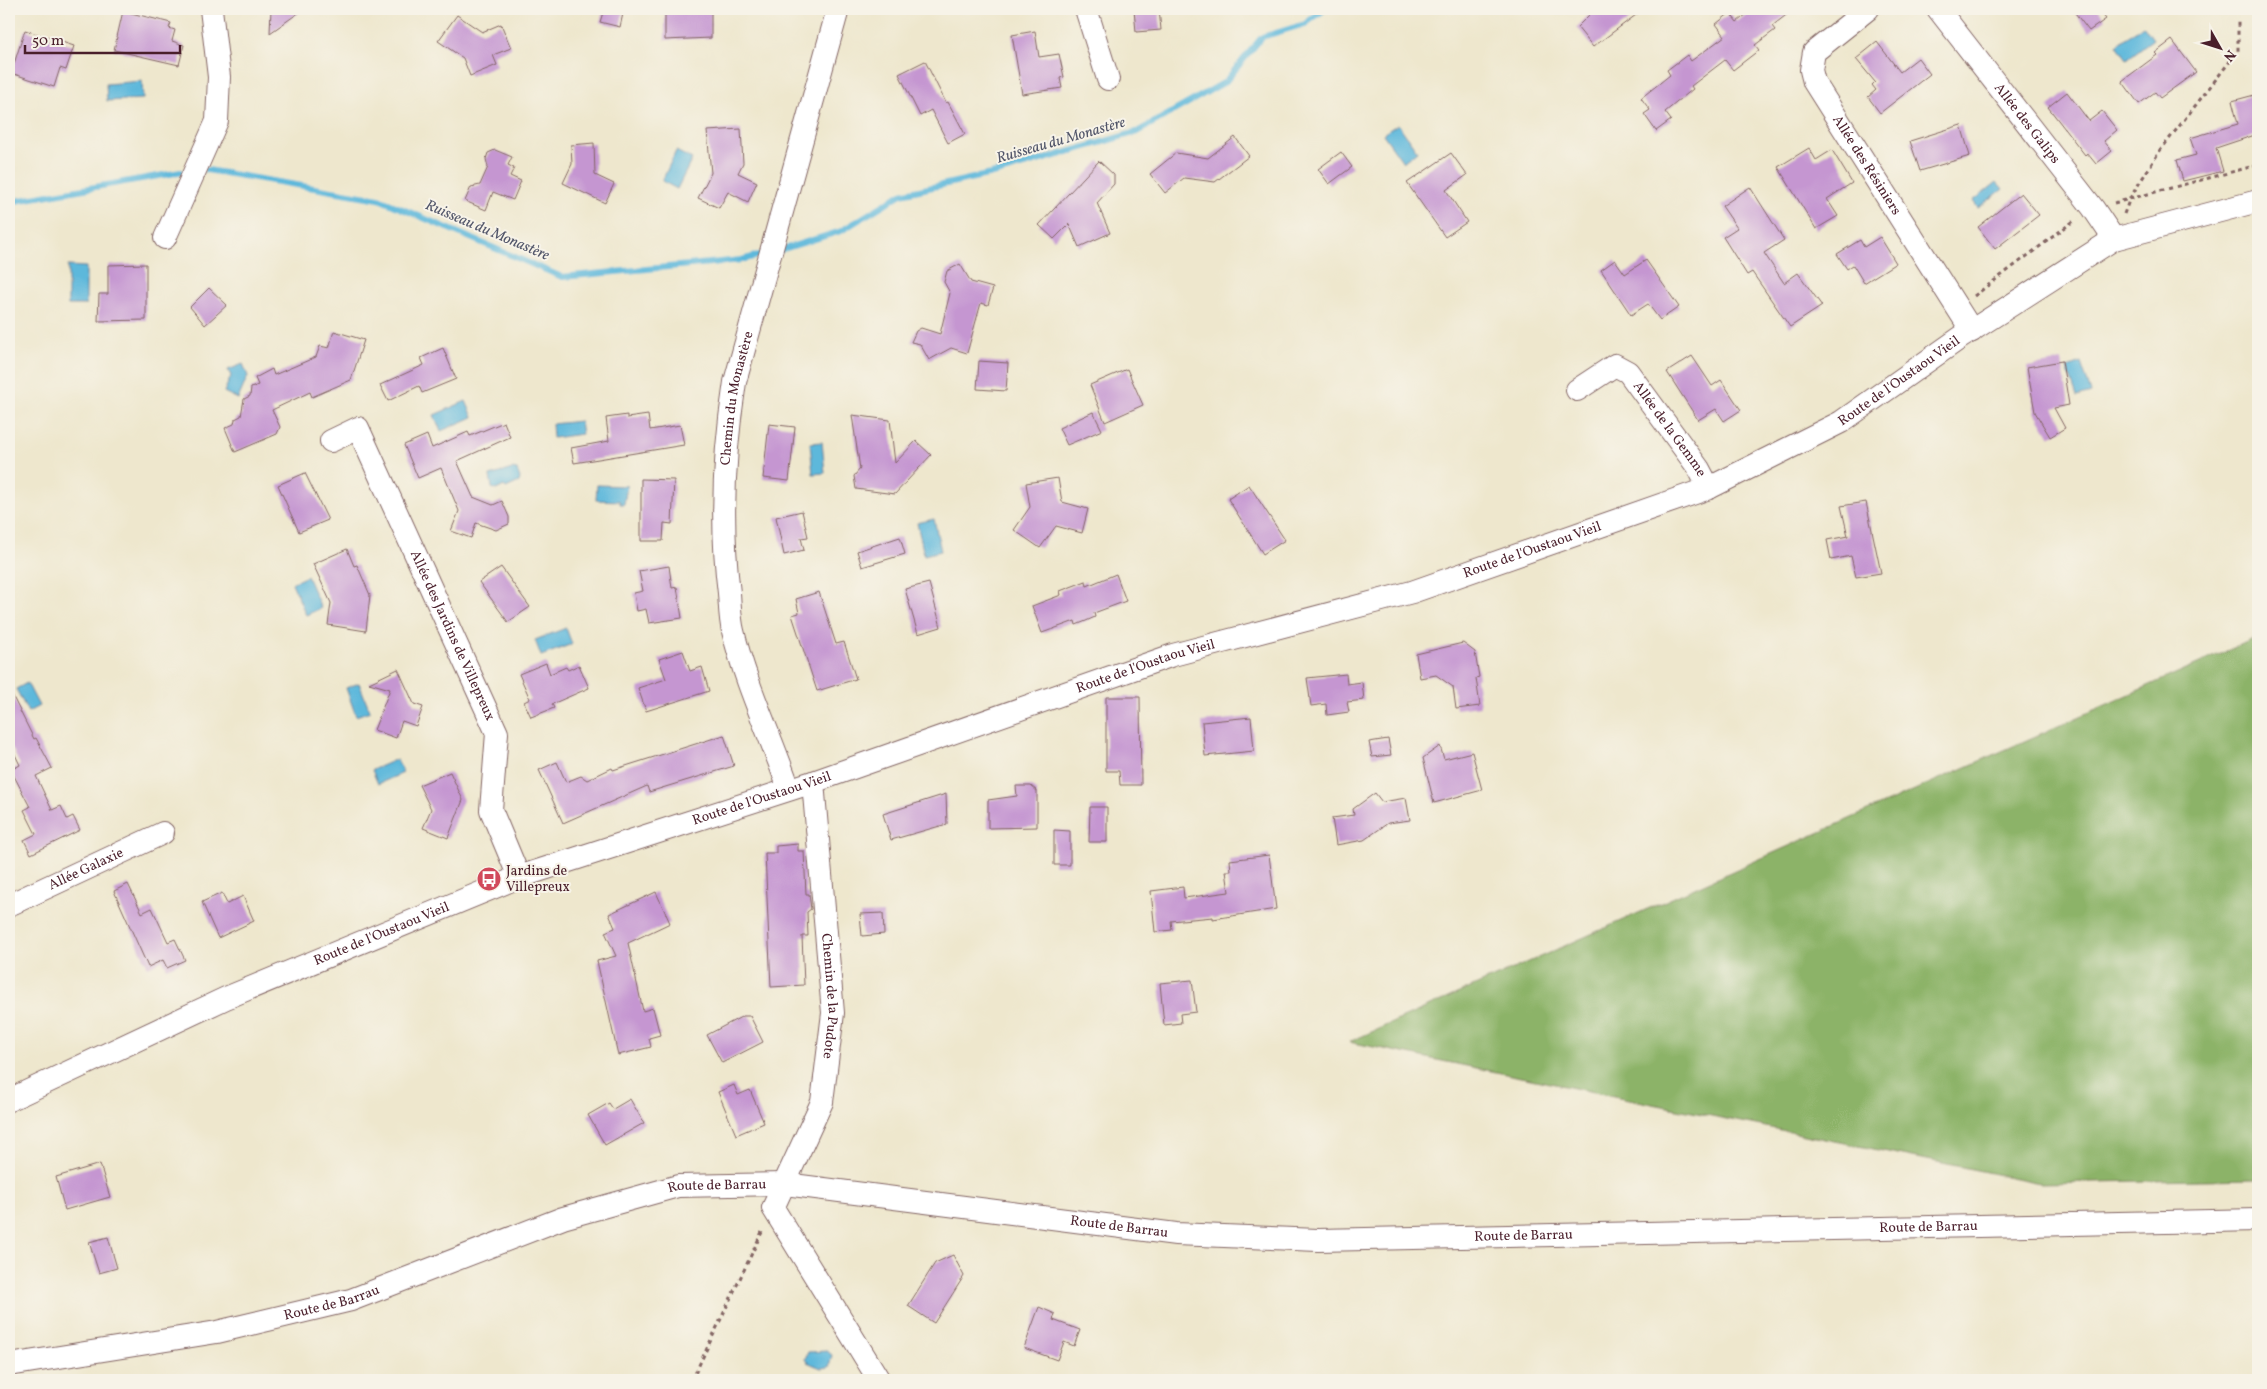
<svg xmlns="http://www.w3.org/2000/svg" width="2267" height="1389" viewBox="0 0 2267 1389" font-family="Vollkorn,serif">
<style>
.forest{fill:#8cb368;stroke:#6b694a}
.water{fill:#5db8db;stroke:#546c83}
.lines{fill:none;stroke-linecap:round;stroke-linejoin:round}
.stream{stroke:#5db8db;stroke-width:6}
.building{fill:#c596d1}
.minor-casing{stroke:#836564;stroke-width:24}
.path{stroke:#836564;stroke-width:3;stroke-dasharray:4 4;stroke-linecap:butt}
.minor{stroke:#fff;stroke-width:22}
.labels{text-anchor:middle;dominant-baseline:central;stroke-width:4;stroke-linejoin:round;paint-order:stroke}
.street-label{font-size:14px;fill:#4a1f2b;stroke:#f7f3e8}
.poi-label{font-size:14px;fill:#4a1f2b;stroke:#f7f3e8;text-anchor:start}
.water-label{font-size:15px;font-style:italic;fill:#515569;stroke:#f7f3e8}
</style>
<rect width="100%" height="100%" fill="#f7f3e8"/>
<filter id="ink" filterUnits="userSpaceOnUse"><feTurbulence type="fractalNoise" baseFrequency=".02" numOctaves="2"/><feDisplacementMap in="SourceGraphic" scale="10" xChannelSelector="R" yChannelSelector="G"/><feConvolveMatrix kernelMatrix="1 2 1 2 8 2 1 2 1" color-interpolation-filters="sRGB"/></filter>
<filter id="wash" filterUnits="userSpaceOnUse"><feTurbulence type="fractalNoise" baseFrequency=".0096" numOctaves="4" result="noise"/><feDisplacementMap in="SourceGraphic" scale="20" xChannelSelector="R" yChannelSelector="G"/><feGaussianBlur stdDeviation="1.12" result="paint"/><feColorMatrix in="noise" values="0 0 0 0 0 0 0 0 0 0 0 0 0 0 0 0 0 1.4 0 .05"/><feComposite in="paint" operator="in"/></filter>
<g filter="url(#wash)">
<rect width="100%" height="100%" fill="#eee7cd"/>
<path class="forest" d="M2258 637V1179L2040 1183 1349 1042Z"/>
<path class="water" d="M2143 25 2153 39 2127 59 2117 45Z
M142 81 143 99 107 101 106 84Z
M1398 124 1417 151 1403 162 1383 134Z
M676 151 692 159 677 189 662 181Z
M1997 182 2003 189 1978 208 1973 201Z
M68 266 86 267V305H68Z
M2081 363 2091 393 2077 397 2067 368Z
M243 364 248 376 238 399 224 392 231 376 228 370Z
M466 401 473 417 441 431 434 415Z
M580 421 582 434 553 438 552 424Z
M822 442 825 473 813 474 810 443Z
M512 469 517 470 520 478 519 482 506 488 504 486 496 490 492 488 490 476Z
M597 485 627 486 624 504H620V501L596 500Z
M934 519 941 551 924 555 917 523Z
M307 576 321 608 306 615 292 583Z
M566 628 572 644 541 656 535 640Z
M27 683 39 706 28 712 16 689Z
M359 683 370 711 356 716 346 688Z
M397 759 403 773 378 784 372 770Z
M827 1351 832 1355 829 1367 821 1368 807 1362 805 1359 808 1352Z"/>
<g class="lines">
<path class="stream" d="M207 170 379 199 562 277 742 260 760 255
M9 202 181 172
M777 251 841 231 901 194 996 173 1137 132 1225 82 1262 37 1305 24 1325 9"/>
</g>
<g id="blocks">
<path class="building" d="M271 9H304L270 33Z
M604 9H624L620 27 600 22Z
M665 9H711V38L665 40Z
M1134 9H1159L1161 30 1136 32Z
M1595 9H1644L1593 47 1577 27Z
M1753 9H1794L1772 26 1775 30 1755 45 1759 50 1733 70 1725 60 1691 86 1693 89 1665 112 1671 120 1656 131 1644 114 1650 110 1641 98 1670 75 1667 70 1687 55 1691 61 1725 36 1716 24 1730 13 1737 22Z
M2072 9H2098L2106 19 2089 31Z
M123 11 171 23 169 28 175 30 172 41 184 45 179 65 114 50Z
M457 15 482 32 501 24 511 48 493 55 497 65 470 76 463 58 438 41Z
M25 30 74 46 66 70 60 68 54 87 11 73Z
M1035 31 1039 57 1059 54 1064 77 1060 78 1062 88 1022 94 1012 35Z
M2172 40 2196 72 2160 98 2155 92 2139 104 2122 81 2157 55 2155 53Z
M1877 42 1900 72 1918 58 1930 74 1880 113 1868 97 1876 90 1872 85 1875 82 1856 59Z
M925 61 946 103 948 102 965 134 948 143 931 110 920 116 899 74Z
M2067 92 2089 121 2102 111 2117 130 2104 141 2112 151 2096 164 2087 153 2085 155 2048 107Z
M2258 94V123L2255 135 2216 148 2223 171 2183 181 2177 160 2196 155 2190 138 2238 124 2232 101Z
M1961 125 1970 156 1920 171 1910 141Z
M741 129 743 163 738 173 757 182 748 202 728 192 719 208 698 198 711 173 707 131Z
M1235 137 1249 156 1215 182 1184 178 1165 193 1150 174 1176 153 1208 158Z
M594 143 595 175 614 184 605 203 563 183 572 164 571 145Z
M1809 148 1816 160 1832 150 1852 183 1827 199 1838 216 1816 229 1778 167Z
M495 150 512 157 508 165 514 168 510 176 521 181 513 200 493 192 486 210 465 201 471 187 480 185 488 167 486 159 488 153Z
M1341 152 1352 167 1329 184 1318 169Z
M1451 153 1467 175 1446 190 1467 222 1445 237 1407 183Z
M1099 161 1114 175V184L1097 203 1110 233 1079 247 1069 224 1054 239 1039 225Z
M1750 187 1784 240 1764 253 1784 283 1798 273 1822 306 1790 327 1752 272 1747 275 1723 237 1737 228 1722 206Z
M2021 193 2039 215 1995 249 1978 227Z
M1880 237 1896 263 1864 283 1853 265 1847 269 1837 254 1860 240 1864 247Z
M1615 260 1625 274 1646 260 1679 307 1660 320 1648 304 1631 315 1601 270Z
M146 264V320L98 321 99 294H108V265Z
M960 264 971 282 993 288 988 305 981 303 967 353 951 348 929 360 920 344 911 342 916 331 921 328 940 334 950 293 944 282 947 271Z
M209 288 227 305 205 325 190 307Z
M334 331 364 340 351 380 312 397 310 392 272 410 280 427 277 434 235 452 225 428 234 424 235 419 241 416 244 399 250 396 251 388 258 385 255 378 272 369 274 375 316 357 320 346 329 348Z
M443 348 456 379 422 393 419 386 388 401 380 385 424 365 421 358Z
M1692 356 1712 386 1721 380 1741 410 1724 421 1716 409 1698 420 1667 372Z
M979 361 1008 363 1006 391 977 389Z
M2062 361 2069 405 2054 408 2065 428 2050 437 2035 412 2027 367Z
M1127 369 1143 405 1105 422 1090 385Z
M1093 412 1102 430 1067 445 1059 428Z
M627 415V418L648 415 650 430 680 425 684 445 574 463 571 448 609 441 606 418Z
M852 415 890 420 895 463 916 441 931 455 895 494 856 489 854 476 860 469Z
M504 422 510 437 457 461 473 497 493 505 502 501 509 517V524L496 530 476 523 471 538 451 531 459 511 441 468 418 478 404 445 427 435 432 448 468 432 470 436Z
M769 424 795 427 789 481 763 478Z
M305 473 328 520 299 532 278 485Z
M1058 478 1062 502 1088 509 1082 533 1056 526 1040 548 1014 530 1030 507 1026 483Z
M641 479 674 480 672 524 664 523 663 541H641Z
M1249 485 1285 540 1263 554 1228 499Z
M1866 502 1881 573 1856 577 1851 556 1831 560 1827 540 1848 536 1841 506Z
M802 511 808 537 801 538 804 550 784 555 776 517Z
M900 537 905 554 862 567 857 551Z
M347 549 354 566 357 565 370 595 366 631 328 625 331 603 313 564Z
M669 566 672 588 677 587 682 618 649 623 646 609 637 611 634 593 643 591 639 571Z
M501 567 530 607 508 622 479 582Z
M1116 574 1126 601 1094 613 1095 617 1086 621 1076 625 1075 621 1042 633 1032 606 1061 595 1060 591 1086 581 1087 586Z
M929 583 941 627 918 634 905 589Z
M819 592 836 644 844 642 856 679 817 691 792 615 799 613 796 599Z
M1463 643 1475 652 1479 677 1476 678 1480 706 1456 709 1453 687 1436 675 1420 678 1416 654Z
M683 651 690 671 702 667 709 691 646 711 638 688 666 679 659 659Z
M546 663 550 674 566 667 568 670 579 665 589 688 552 704 554 708 531 717 524 702 530 699 519 674Z
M398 669 414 704 423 707 416 726 402 721 396 738 374 730 390 689 369 683Z
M1346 674 1347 684 1362 682 1364 700 1347 702 1349 712 1327 715 1326 704 1311 706 1307 678Z
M9 689 34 739 36 738 52 768 36 776 52 810 61 806 67 819 73 816 80 830 31 854 24 840 36 834 24 810 30 807 11 770 20 765 9 742Z
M1106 697H1140L1141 785H1120L1119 771H1106Z
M1251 717 1254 751 1205 756 1202 722Z
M724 735 734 766 649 792 647 786 563 823 539 770 557 762 566 782 581 776 587 780 612 768 613 770Z
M1388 739 1391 755 1372 757 1369 742Z
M1440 746 1444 759 1472 752 1482 790 1434 803 1423 758Z
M450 772 463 800 448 838 423 828 431 809 419 785Z
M1016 786H1031L1037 791V827L988 828V800L1017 796Z
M1375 793 1382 802 1406 798 1410 820 1388 823 1364 840 1336 845 1332 818 1354 815 1353 809Z
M946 794 947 824 891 840 883 814Z
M1090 807H1107V842H1089Z
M1054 830 1070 831V865H1054Z
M798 844V851H804L806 894H809L811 909 807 912 808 936H802L804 985 771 987 765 853H776V846Z
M1269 855 1276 909 1213 919V917L1171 921 1172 930 1155 932 1151 891 1183 887 1184 898 1229 892 1226 871H1231L1230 860Z
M128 884 142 913 152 908 168 942 175 939 185 960 167 968 163 960 148 967 114 891Z
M656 892 670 923 628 943 643 1011 653 1008 660 1035 649 1038 651 1047 618 1055 597 961 616 956 605 932 615 928 609 914Z
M222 893 227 904 243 896 254 921 218 938 202 902Z
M883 913 884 934 862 936 860 914Z
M1192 980 1196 1012 1180 1014 1181 1023 1164 1025 1160 983Z
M743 1016H750L763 1042 722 1063 707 1035Z
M734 1085 738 1095 750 1090 764 1123 736 1135 718 1092Z
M630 1099 644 1123 605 1145 588 1115 609 1103 613 1109Z
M100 1164 110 1197 65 1210 56 1177Z
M108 1237 117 1268 99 1273 89 1242Z
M953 1255 964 1276 934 1323 908 1306 935 1263Z
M1039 1307 1055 1314 1053 1320 1080 1330 1074 1346 1064 1342 1057 1360 1024 1348Z"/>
</g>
</g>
<g filter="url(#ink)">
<use href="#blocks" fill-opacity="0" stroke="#836564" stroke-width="1"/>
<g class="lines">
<defs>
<g id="minor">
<path d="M1086 9 1108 79"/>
<path id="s1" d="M1868 9 1814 52 1811 70 1814 82 1972 331"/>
<path id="s2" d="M1938 9 2093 208 2114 239"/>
<path d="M165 238 217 121 219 77 211 9"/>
<path id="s3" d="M1577 390 1615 365 1628 372 1699 469 1709 488"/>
<path id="s4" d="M331 441 358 428 497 733 491 810 519 877"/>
<path id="s5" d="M813 782 833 1013 822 1102 773 1208 879 1380"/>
<path id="s6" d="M789 789C771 736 746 686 733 631 730 619 730 606 729 593 720 522 724 452 735 382L838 9"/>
<path id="s7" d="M9 905 163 833"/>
<path id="s8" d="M9 1100 226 998 519 877 813 782 1173 655 1412 592 1709 488 1841 422 1960 338 2114 239 2258 201"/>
<path id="s9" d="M9 1365 217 1332 351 1300 563 1218 678 1186 785 1184 1176 1234 1318 1240 2258 1220"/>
</g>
</defs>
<use href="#minor" class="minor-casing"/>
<path class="path" d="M2114 203 2258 165
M2124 214 2130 198 2159 152 2238 51V21
M1974 296 2075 220
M692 1380 762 1232"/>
<use href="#minor" class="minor"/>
</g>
</g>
<defs>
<symbol id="bus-disc" viewBox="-11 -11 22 22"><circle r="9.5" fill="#d1495b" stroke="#f7f3e8"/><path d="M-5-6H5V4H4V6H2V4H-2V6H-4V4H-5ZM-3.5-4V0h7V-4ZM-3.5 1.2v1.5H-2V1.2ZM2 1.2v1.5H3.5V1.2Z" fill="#fff"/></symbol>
</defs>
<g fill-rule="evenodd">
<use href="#bus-disc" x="475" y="865" width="28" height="28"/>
</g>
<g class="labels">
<g class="street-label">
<text stroke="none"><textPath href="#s2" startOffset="145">Allée des Galips</textPath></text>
<text stroke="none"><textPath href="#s1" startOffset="198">Allée des Résiniers</textPath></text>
<text stroke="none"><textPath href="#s8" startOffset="2028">Route de l'Oustaou Vieil</textPath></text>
<text stroke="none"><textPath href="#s6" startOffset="402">Chemin du Monastère</textPath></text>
<text stroke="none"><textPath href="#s3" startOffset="131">Allée de la Gemme</textPath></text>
<text stroke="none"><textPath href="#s8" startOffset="1622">Route de l'Oustaou Vieil</textPath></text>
<text stroke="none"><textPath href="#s4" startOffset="258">Allée des Jardins de Villepreux</textPath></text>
<text stroke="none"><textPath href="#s8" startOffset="1218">Route de l'Oustaou Vieil</textPath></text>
<text stroke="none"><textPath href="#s8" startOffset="812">Route de l'Oustaou Vieil</textPath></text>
<text stroke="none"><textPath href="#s7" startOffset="85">Allée Galaxie</textPath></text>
<text stroke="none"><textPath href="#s8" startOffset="408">Route de l'Oustaou Vieil</textPath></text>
<text stroke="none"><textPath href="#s5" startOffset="215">Chemin de la Pudote</textPath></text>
<text stroke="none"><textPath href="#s9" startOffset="734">Route de Barrau</textPath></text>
<text stroke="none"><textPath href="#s9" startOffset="1139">Route de Barrau</textPath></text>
<text stroke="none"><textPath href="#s9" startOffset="1949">Route de Barrau</textPath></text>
<text stroke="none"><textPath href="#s9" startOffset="1544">Route de Barrau</textPath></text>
<text stroke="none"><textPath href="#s9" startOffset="329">Route de Barrau</textPath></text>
</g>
<g class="poi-label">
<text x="506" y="871">Jardins de<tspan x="506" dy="16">Villepreux</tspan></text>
</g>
<g class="water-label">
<text transform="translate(1061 141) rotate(-16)">Ruisseau du Monastère</text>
<text transform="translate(487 231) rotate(23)">Ruisseau du Monastère</text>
</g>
</g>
<rect width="2267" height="1389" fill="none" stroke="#f7f3e8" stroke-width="30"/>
<g transform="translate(2220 48) rotate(129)" stroke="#f7f3e8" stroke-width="4" paint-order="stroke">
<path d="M0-4L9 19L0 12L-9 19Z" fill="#4a1f2b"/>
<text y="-8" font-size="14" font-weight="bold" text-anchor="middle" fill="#4a1f2b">N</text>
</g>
<path d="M25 45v8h155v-8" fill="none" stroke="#4a1f2b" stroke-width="2.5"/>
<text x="32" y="45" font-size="15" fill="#4a1f2b" stroke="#f7f3e8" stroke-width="4" paint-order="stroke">50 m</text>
</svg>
